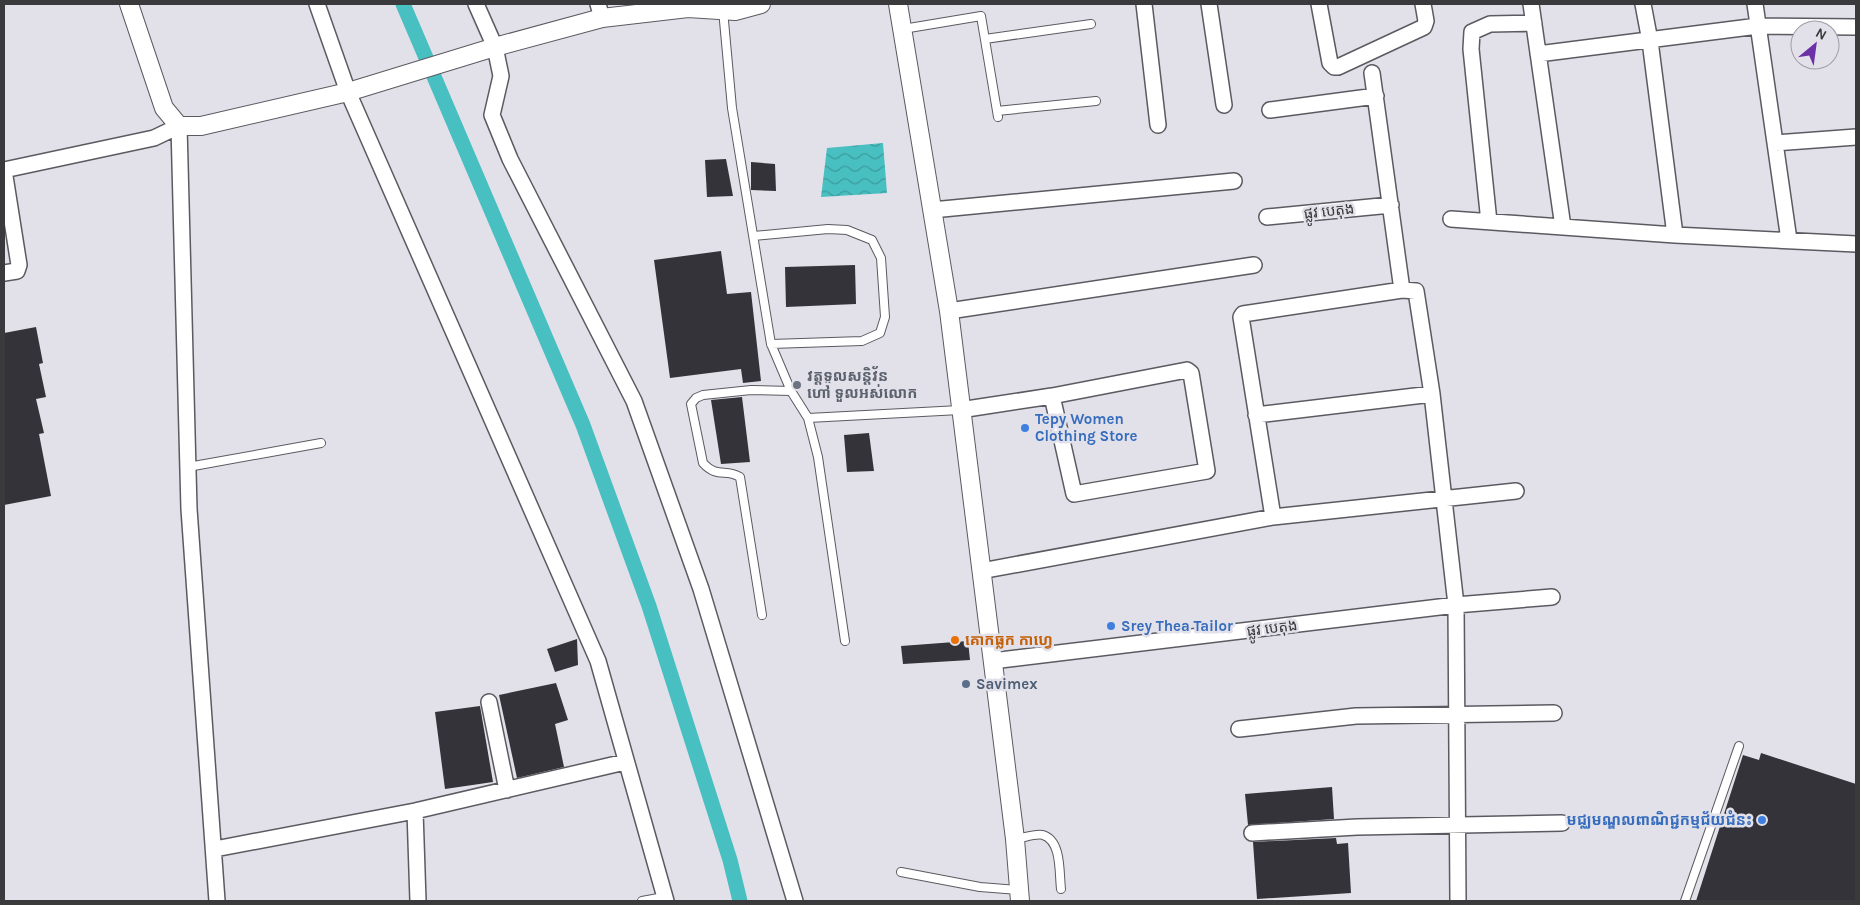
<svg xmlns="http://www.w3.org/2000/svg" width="1860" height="905" viewBox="0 0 1860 905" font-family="Karla,'Noto Sans Khmer',sans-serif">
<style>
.water{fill:url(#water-waves)}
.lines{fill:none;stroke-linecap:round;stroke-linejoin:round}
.canal{stroke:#48bfc1;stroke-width:15}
.building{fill:#343339}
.service-casing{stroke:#5b5a61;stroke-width:10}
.minor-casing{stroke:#5b5a61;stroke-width:18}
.tertiary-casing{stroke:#5b5a61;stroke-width:20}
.service{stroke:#fff;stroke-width:8}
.minor{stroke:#fff;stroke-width:15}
.tertiary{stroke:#fff;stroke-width:18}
.worship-dot{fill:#6b7280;stroke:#e2e1e9;stroke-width:2}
.shop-dot{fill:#3f7fe0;stroke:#e2e1e9;stroke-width:2}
.food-dot{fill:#e8710a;stroke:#e2e1e9;stroke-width:2}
.service-dot{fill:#5c6f8a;stroke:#e2e1e9;stroke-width:2}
.labels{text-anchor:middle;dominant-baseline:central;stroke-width:5;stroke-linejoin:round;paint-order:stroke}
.street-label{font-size:15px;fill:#3a3a3d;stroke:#e2e1e9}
.worship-label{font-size:15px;font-weight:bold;fill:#5b616d;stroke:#e2e1e9;text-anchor:start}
.shop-label{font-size:15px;font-weight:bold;fill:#366cbe;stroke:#e2e1e9;text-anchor:start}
.food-label{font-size:15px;font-weight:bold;fill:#c56008;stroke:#e2e1e9;text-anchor:start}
.service-label{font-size:15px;font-weight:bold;fill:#4e5e75;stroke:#e2e1e9;text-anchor:start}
</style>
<defs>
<pattern id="water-waves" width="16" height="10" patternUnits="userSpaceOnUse" patternTransform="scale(1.25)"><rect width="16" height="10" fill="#48bfc1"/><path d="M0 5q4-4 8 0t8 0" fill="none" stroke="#3d9c9e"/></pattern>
</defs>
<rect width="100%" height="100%" fill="#e2e1e9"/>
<path class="water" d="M883 143 887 193 821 197 827 148Z"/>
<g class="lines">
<path class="canal" d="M403 4 583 425 649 606 730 860 740 901"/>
</g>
<path class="building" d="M726 159 733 196 707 197 705 160Z
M751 162 775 164 776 191 751 190Z
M721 251 727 294 751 292 761 381 743 383 741 369 670 378 654 260Z
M855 265 856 304 786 307 785 267Z
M36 327 43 363 39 364 46 397 36 399 44 433 39 434 51 496 4 505V333Z
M742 397 750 462 721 464 711 400Z
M869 433 874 471 847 472 844 435Z
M577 639 578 665 555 672 547 649Z
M968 641 970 660 903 664 901 646Z
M556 683 568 720 555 724 564 767 517 778 499 695Z
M480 706 493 782 445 789 435 712Z
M1761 753 1856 784V901H1696L1743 755 1759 760Z
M1332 787 1334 819 1248 825 1245 794Z
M1336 838 1337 844 1348 843 1351 893 1257 899 1253 842Z"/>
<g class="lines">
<defs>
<path id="service" d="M723 10 732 108 771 344 791 391 808 418 818 457 845 641
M903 29 981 16 998 117
M985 39 1091 24
M997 111 1096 101
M754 236 828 229 847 230 872 240 881 258 885 317 880 333 862 341 771 344
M808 418 960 410
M188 467 321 443
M762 615 740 477C725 468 718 479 703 463L691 404 696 398 703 395 751 390 791 391
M1015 839C1023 838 1036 833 1043 835 1062 841 1059 873 1061 889
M901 872 980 887 1019 890
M642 901 664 897
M1685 901 1739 746"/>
<path id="minor" d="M317 4 348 92 598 661 666 901
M476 4 495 47 501 76 492 115 510 159 634 401 701 589 795 901
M598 4 602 18
M1144 4 1158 125
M1209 4 1224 105
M1319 4 1330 63 1334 67H1338L1424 27 1426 21 1423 4
M1531 4 1563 227
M1643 4 1650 41 1675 235
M1755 4 1789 240
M1538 54 1758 26 1856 27
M1372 73 1402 290
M1270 110 1376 96
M1775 143 1856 137
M4 170 154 138 179 126 189 509 217 901
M932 210 1234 181
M1267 217 1391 205
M1451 219 1675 235 1856 244
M1489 222 1471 49 1472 32 1490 24 1534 23
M4 273 17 271 19 265 4 170
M949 311 1254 265
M960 410 1052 396 1187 370 1191 373 1207 471 1074 494 1052 396
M1256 415 1432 394
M1273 517 1241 317 1243 314 1402 290 1416 291 1432 394 1456 605 1458 901
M981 571 1273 517 1516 491
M992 661 1456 605 1552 597
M489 702 507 790
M1239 729 1356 716 1554 713
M415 811 418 901
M1252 833 1357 827 1562 823
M215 849 415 811 625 762"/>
<path id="tertiary" d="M129 4 164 108 179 126H201L348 92 495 47 602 18 688 8 735 11 761 4
M898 4 949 311 1015 839 1020 901"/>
</defs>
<use href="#service" class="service-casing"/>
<use href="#minor" class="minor-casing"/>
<use href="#tertiary" class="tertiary-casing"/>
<use href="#service" class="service"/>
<use href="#minor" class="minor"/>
<use href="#tertiary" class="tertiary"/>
</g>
<circle class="worship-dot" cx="797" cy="385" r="5"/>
<g class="shop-dot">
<circle cx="1025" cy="428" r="5"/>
<circle cx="1111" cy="626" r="5"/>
<circle cx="1762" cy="820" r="5"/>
</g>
<circle class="food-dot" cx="955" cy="640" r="5"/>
<circle class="service-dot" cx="966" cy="684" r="5"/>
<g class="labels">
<g class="street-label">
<text transform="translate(1329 211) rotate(-6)">ផ្លូវ បេតុង</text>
<text transform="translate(1272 628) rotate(-7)">ផ្លូវ បេតុង</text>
</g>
<g class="worship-label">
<text x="807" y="376">វត្តទូលសន្តិវ័ន<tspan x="807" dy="17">ហៅ ទួលអស់លោក</tspan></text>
</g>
<g class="shop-label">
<text x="1035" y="419">Tepy Women<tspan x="1035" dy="17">Clothing Store</tspan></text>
<text x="1121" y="626">Srey Thea Tailor</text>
<text x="1752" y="820" text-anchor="end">មជ្ឈមណ្ឌលពាណិជ្ជកម្មជ័យជំនះ</text>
</g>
<g class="food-label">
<text x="965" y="640">គោកធ្លក កាហ្វេ</text>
</g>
<g class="service-label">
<text x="976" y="684">Savimex</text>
</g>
</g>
<rect width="1860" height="905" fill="none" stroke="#3a3a3d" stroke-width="10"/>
<g transform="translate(1815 45) rotate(29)"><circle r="24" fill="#e2e1e9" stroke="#9f9ea4"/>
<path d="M0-4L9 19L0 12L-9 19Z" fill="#6d31a7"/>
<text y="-8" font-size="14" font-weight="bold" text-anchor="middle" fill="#3a3a3d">N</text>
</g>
</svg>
